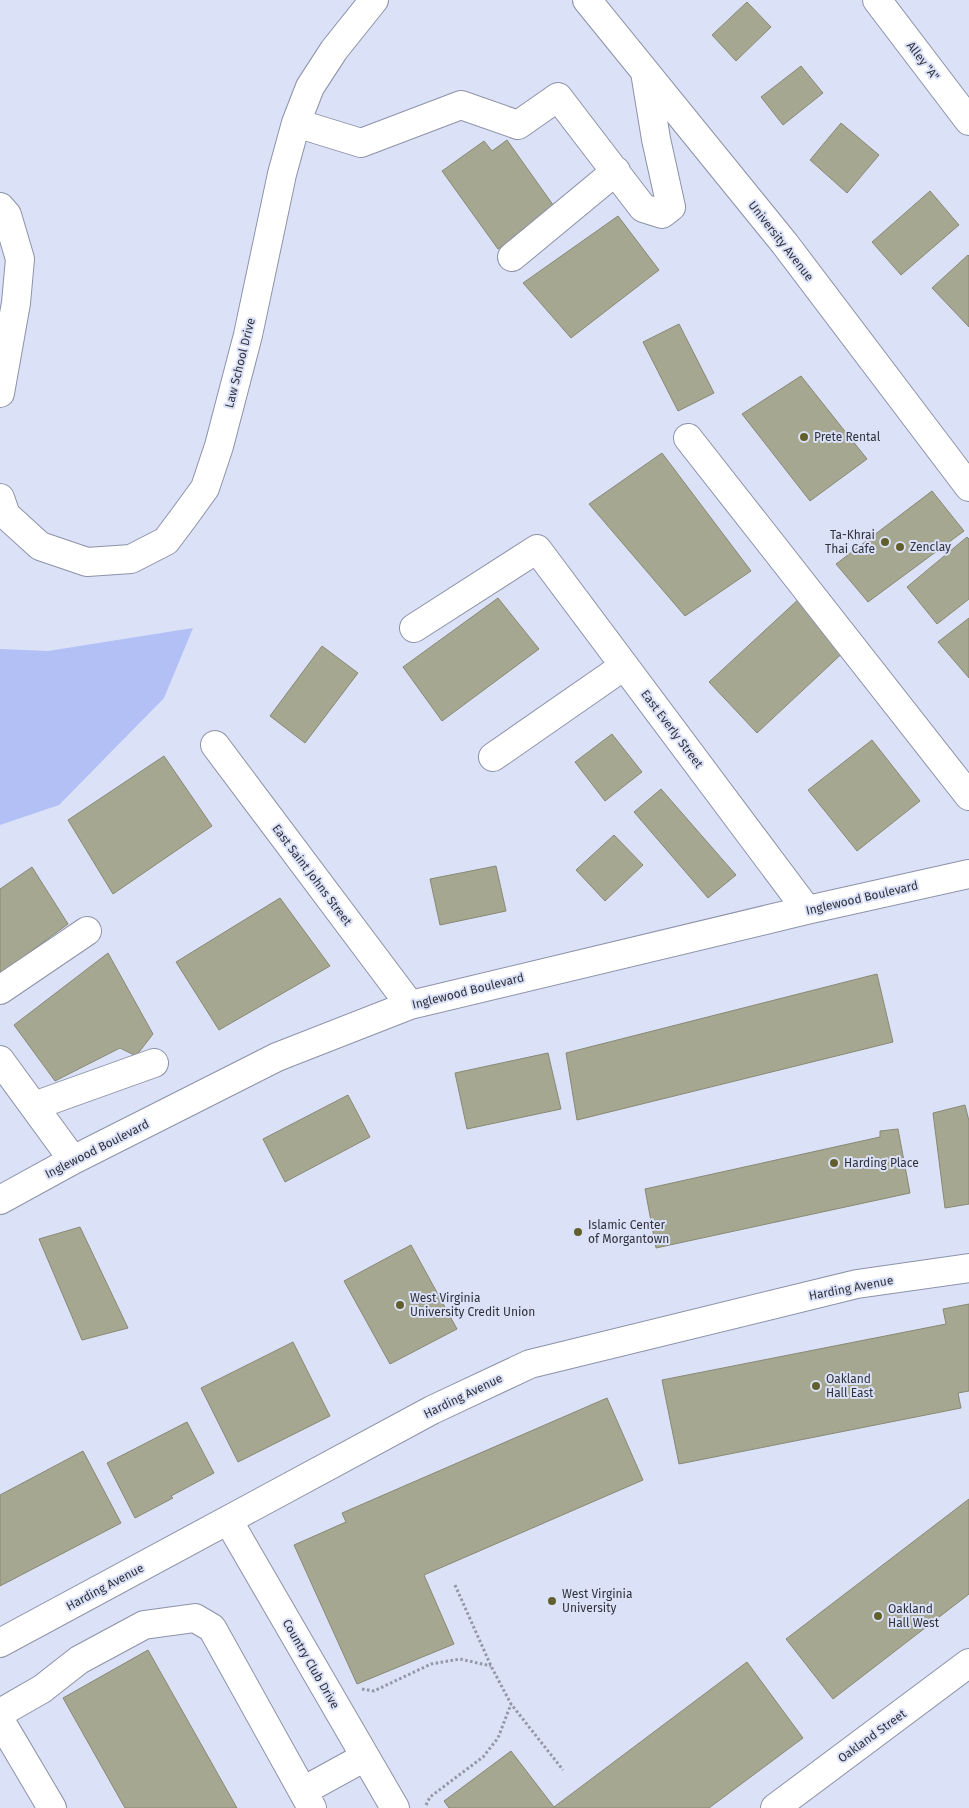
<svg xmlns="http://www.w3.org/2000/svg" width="969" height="1808" viewBox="0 0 969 1808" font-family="'Fira Sans',sans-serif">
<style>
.green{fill:#b2c0f6}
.building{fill:#a6a791;stroke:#888973}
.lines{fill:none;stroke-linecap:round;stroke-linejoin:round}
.minor-casing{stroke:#8d92a7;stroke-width:30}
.path{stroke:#9398a8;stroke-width:3;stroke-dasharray:2.5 2.5;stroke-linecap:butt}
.minor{stroke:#fff;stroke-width:28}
.poi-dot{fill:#61602d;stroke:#dbe1f7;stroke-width:2}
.labels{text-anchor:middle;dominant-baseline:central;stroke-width:4;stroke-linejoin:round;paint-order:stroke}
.street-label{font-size:12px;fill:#30333b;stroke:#dbe1f7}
.poi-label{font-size:12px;fill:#30333b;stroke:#dbe1f7;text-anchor:start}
</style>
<rect width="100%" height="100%" fill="#dbe1f7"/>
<path class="green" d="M193 628 164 698 59 805 0 825V649L48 651Z"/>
<path class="building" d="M747 2 771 27 736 61 712 35Z
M801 66 823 93 783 125 761 97Z
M841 123 879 155 847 193 810 160Z
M507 140 556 209 498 249 442 171 484 141 492 151Z
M930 191 959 225 901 275 872 242Z
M618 216 659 270 571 338 523 283Z
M968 255 969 256V327L932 288Z
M679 324 714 393 678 411 643 342Z
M801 376 867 459 810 501 742 414Z
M662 453 751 571 685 616 589 504Z
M932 491 964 531 868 602 836 564Z
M967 537 969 539V599L937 624 907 587Z
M801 597 849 647 757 733 709 682Z
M498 598 539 649 442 721 403 667Z
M969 618V678L938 642Z
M322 646 358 673 305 743 270 716Z
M612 734 642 772 605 801 575 762Z
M872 740 920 801 857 851 808 790Z
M164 756 212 826 113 894 68 820Z
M661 789 736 875 708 898 634 812Z
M614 835 643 865 605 901 576 870Z
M496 866 506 911 440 925 430 879Z
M32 867 68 924 0 974V889Z
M280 898 330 966 219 1030 176 962Z
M108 953 153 1034 136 1056 120 1048 55 1081 14 1025Z
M877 974 893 1042 577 1120 566 1053Z
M548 1053 561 1109 467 1129 455 1073Z
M348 1095 370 1137 285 1182 263 1139Z
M965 1105 969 1121V1204L945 1208 933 1113Z
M898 1129 910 1193 656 1248 645 1189 880 1137V1131Z
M80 1227 128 1328 82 1340 39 1239Z
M411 1245 457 1329 390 1364 344 1281Z
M969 1304V1391L958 1393 961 1408 679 1464 662 1380 946 1324 943 1309Z
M293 1342 330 1416 238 1462 201 1388Z
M607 1398 643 1480 424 1575 454 1644 357 1684 294 1545 346 1522 342 1513Z
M187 1422 214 1473 171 1496 173 1498 135 1518 107 1463Z
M83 1451 121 1523 0 1586V1495Z
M969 1499V1594L833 1699 786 1639Z
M148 1650 237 1808H125L63 1698Z
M747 1662 803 1738 709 1808H449L444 1801 511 1751 554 1807Z"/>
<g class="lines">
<defs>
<path id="minor" d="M587 0 785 244 969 487
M877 0 969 121
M296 123 361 143 461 105 518 125 558 97 643 208 662 214 671 207 656 139 645 72
M0 207 7 215 20 259 16 303 0 393
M512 257 616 171
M688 438 969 796
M0 498 6 515 40 546 87 562 131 559 166 541 184 517 205 488 219 446 248 335 282 174 296 123 310 87 334 50 374 0
M414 628 537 549 807 910
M215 745 410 1005
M493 757 624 666
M0 990 87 931
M0 1060 73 1160
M34 1106 154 1063
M0 1200 73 1160 277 1057 410 1005 807 910 969 874
M228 1520 395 1808
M0 1643 432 1410 530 1364 857 1284 969 1268
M0 1713 42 1689 79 1660 144 1625 195 1618 212 1628 312 1808
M0 1720 52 1808
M303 1791 365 1757
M775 1808 969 1663"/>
</defs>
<use href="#minor" class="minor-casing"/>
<path class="path" d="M455 1585 491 1666 511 1704 563 1770
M362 1689 374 1691 431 1664 460 1659 491 1666
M426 1805 430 1797 483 1757 498 1738 511 1704"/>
<use href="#minor" class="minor"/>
</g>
<g class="poi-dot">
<circle cx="804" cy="437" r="5"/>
<circle cx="885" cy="542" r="5"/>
<circle cx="900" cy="547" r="5"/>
<circle cx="834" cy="1163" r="5"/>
<circle cx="578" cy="1232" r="5"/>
<circle cx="400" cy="1305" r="5"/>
<circle cx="816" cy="1386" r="5"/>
<circle cx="552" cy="1601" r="5"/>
<circle cx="878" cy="1616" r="5"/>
</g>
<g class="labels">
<g class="street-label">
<text transform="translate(923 61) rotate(53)">Alley "A"</text>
<text transform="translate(781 241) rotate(52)">University Avenue</text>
<text transform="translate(240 363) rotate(-76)">Law School Drive</text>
<text transform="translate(672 729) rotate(53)">East Everly Street</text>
<text transform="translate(312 875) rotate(53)">East Saint Johns Street</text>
<text transform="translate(862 898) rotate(-13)">Inglewood Boulevard</text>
<text transform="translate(468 991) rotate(-14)">Inglewood Boulevard</text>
<text transform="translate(97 1149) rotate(-27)">Inglewood Boulevard</text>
<text transform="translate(851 1288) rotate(-11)">Harding Avenue</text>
<text transform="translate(463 1396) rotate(-26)">Harding Avenue</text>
<text transform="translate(105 1587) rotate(-28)">Harding Avenue</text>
<text transform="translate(311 1664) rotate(60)">Country Club Drive</text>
<text transform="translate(872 1736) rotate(-36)">Oakland Street</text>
</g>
<g class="poi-label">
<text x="814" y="437">Prete Rental</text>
<text x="875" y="535" text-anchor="end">Ta-Khrai<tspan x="875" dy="14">Thai Cafe</tspan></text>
<text x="910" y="547">Zenclay</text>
<text x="844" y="1163">Harding Place</text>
<text x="588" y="1225">Islamic Center<tspan x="588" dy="14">of Morgantown</tspan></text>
<text x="410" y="1298">West Virginia<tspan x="410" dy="14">University Credit Union</tspan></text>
<text x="826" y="1379">Oakland<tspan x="826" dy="14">Hall East</tspan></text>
<text x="562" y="1594">West Virginia<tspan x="562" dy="14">University</tspan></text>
<text x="888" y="1609">Oakland<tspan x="888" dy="14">Hall West</tspan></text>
</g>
</g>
</svg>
